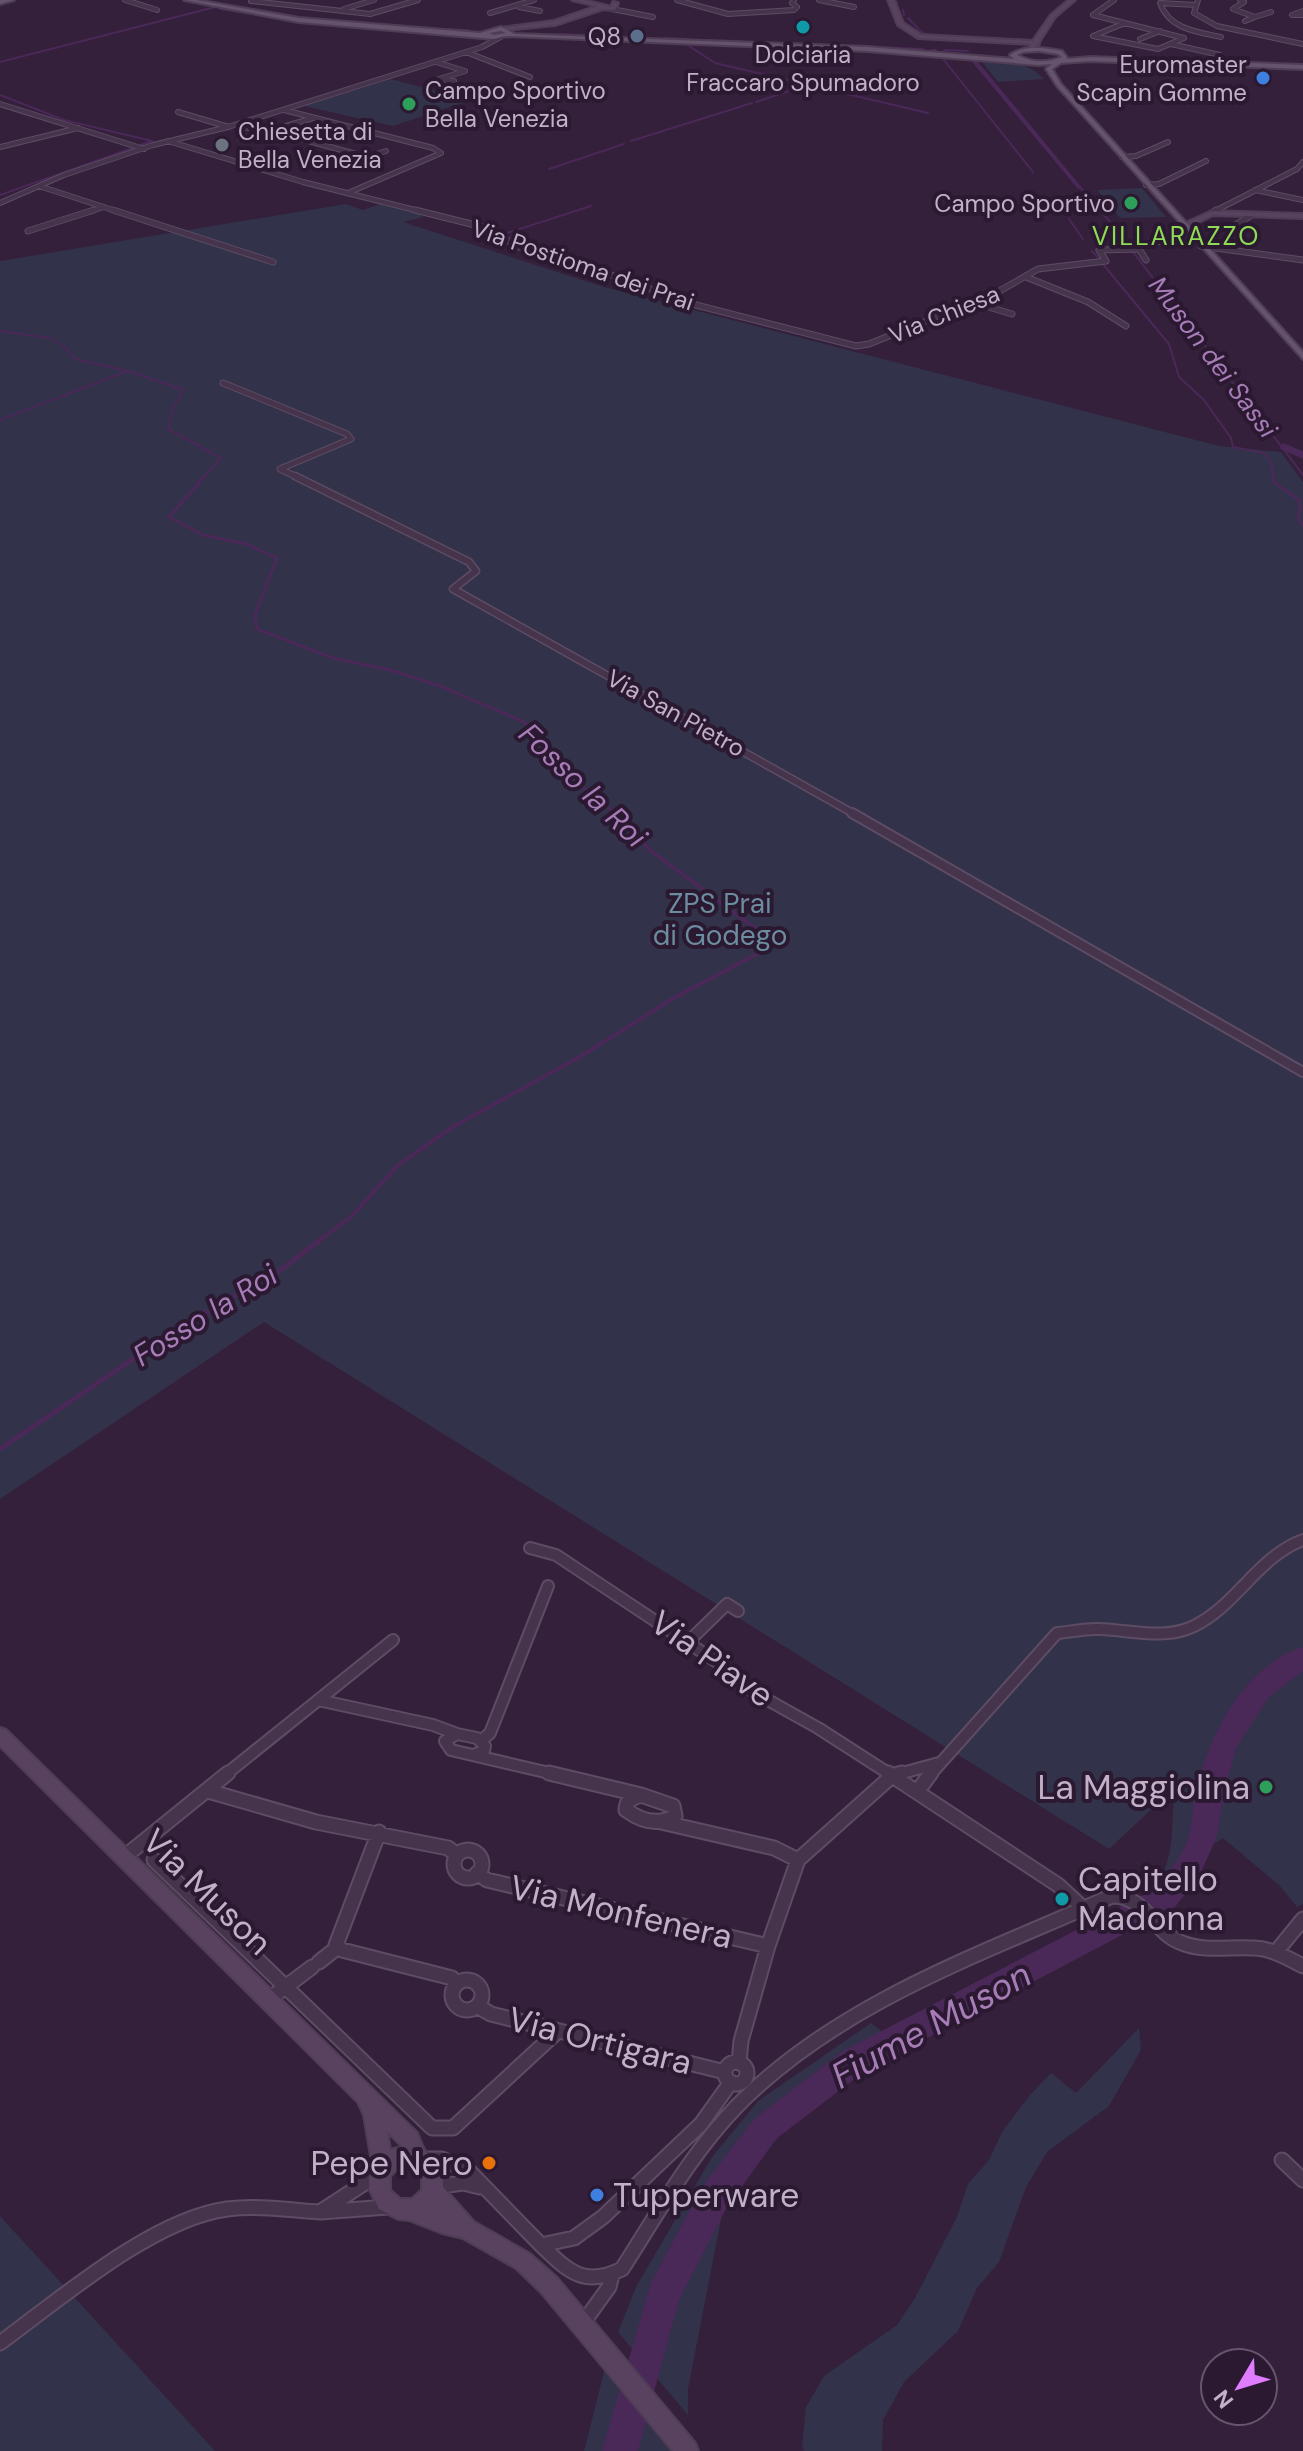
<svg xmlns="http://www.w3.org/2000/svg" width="1303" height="2451" viewBox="0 0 1303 2451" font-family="'DM Sans',sans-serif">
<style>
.green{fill:#32324b}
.water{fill:#4a2857}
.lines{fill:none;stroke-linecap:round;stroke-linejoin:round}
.stream-far3{stroke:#4a2857;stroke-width:2}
.stream-far2{stroke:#4a2857;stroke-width:3}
.stream-far1{stroke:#4a2857;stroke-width:4}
.stream{stroke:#4a2857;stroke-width:5}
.canal{stroke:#4a2857;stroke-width:7}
.river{fill:#4a2857;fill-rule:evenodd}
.street-far5-casing{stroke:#5d4c63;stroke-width:6}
.street-far4-casing{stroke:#5d4c63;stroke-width:7}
.street-far3-casing{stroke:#5d4c63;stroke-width:9}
.street-far2-casing{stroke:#5d4c63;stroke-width:12}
.street-far1-casing{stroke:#5d4c63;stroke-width:14}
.street-casing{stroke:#5d4c63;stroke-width:17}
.secondary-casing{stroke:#4f3d55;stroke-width:4}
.primary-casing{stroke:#4f3d55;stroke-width:4}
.street-far5{stroke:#45344c;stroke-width:4}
.street-far4{stroke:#45344c;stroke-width:5}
.street-far3{stroke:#45344c;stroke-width:6}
.street-far2{stroke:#45344c;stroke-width:8}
.street-far1{stroke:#45344c;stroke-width:10}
.street{stroke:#45344c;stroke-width:13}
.secondary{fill:#58425f;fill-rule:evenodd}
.primary{fill:#65526c;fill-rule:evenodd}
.culture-dot{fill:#0f9aa8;stroke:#2a1930;stroke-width:3}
.service-dot{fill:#5c6f8a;stroke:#2a1930;stroke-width:3}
.shop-dot{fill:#3f7fe0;stroke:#2a1930;stroke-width:3}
.leisure-dot{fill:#2e9e5b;stroke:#2a1930;stroke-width:3}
.worship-dot{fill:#6b7280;stroke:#2a1930;stroke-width:3}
.food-dot{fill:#e8710a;stroke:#2a1930;stroke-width:3}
.labels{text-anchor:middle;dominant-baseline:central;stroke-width:8;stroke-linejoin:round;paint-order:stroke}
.far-poi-label{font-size:24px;fill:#c2afc8;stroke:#2a1930;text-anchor:end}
.far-street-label{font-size:24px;fill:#c2afc8;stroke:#2a1930}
.far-quarter-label{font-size:26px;letter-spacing:2px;fill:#8fdb56;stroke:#2a1930}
.far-water-label{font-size:26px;font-style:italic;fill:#a67cb7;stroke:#2a1930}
.park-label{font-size:28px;fill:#6c8c9f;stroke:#2a1930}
.water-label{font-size:30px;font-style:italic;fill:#a67cb7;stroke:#2a1930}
.near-street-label{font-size:34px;fill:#c2afc8;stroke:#2a1930}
.near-poi-label{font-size:34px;fill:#c2afc8;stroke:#2a1930;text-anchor:end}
.near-water-label{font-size:36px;font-style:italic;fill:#a67cb7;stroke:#2a1930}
</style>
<rect width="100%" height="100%" fill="#34203b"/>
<path class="green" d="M978 57C1002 60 1026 60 1044 79L998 82Z
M391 79 471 100 393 126 304 106Z
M1142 188 1166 217 1120 218 1097 190Z
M346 204 363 210 380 204 419 214 424 217 403 222 601 286 1219 446 1281 452 1303 482V1904L1297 1907 1280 1886 1223 1838 1193 1857C1187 1879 1180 1894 1163 1909L1150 1891C1178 1863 1170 1823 1175 1787L1109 1849 264 1322 0 1499V261Z
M871 2023 894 2041 832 2067 723 2209 688 2389V2415L618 2332 637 2285 712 2157 758 2101Z
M1139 2028 1141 2050 1109 2106 1047 2152 1026 2187 999 2262 977 2288 958 2331 904 2382 883 2420 882 2451H804L802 2447 806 2407 824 2376 897 2325 915 2298 957 2217 968 2184 989 2160 1002 2132 1030 2095 1051 2073 1076 2093Z
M0 2216 215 2451H0Z
M605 2368 674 2451H584Z"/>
<path class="water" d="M968 57H974L979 63 1083 189H1078Z"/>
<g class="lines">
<path class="stream-far3" d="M895 0 897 3
M220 9 288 20
M903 10 904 15
M908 18 917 27
M313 23 350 27
M355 27 379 29
M413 28 469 30
M917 28 929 37
M559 34 604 36
M665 38 690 39
M696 40 742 41
M683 42 715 63 928 113
M751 42 818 45
M825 45 923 49
M932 50H936
M944 50 968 51
M944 60 1033 172
M0 62 223 5
M0 95 64 120 152 141 0 195
M756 102 807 85
M631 141 752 103
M549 169 624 144
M1079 186 1111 223 1303 475
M1069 219 1083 239
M507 233 591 206
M512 235 510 239 513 242
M1092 251 1101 261
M548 253 584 263
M1102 263 1169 344 1179 377 1204 400 1231 438 1233 447 1264 453 1271 463 1274 478
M0 331 50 338 66 348 75 359 128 371 184 390 174 406 168 429 221 458 203 478
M0 420 128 371"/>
<path class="stream-far2" d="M205 476 169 517 203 535 246 544 277 558 255 615 257 629 333 658 390 670 440 686 522 721 537 732 563 772 618 815
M1273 476 1274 482 1300 501 1299 520 1303 525"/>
<path class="stream-far1" d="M321 1239 352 1216 397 1166 451 1128 583 1055 672 999 776 944 650 850 616 813"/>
<path class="stream" d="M0 1449 179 1328 282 1269 324 1237"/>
<path class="canal" d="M1284 447 1303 455"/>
<path class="river" d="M1303 1647V1671L1269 1697 1236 1748 1223 1796 1217 1837 1198 1878 1175 1907 865 2071 776 2139 726 2209 679 2300 638 2451H602L651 2283 702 2187 754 2119 843 2051 1155 1889C1167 1873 1182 1858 1188 1838 1193 1824 1192 1809 1195 1795 1208 1738 1242 1666 1303 1647Z"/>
<defs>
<path id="street-far5" d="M125 0 157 10
M677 0 728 14 794 10 797 7 792 3 794 0
M819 0 854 7
M1114 0 1093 15 1184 38
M1198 0 1194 13 1217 26 1303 44
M1240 0 1244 2 1233 9 1255 17 1245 21
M251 1 370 14 418 0
M1195 5 1160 3C1169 29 1197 32 1221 37
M519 7 540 11
M344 9 374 0
M612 9 653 17
M1303 11 1292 15H1303
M490 13 534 0
M1255 17 1271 12
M1125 23 1093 36 1158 49 1184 38
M1140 39 1160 31
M1171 44 1220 55 1223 64
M466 52 530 77
M436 62 465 71 439 79 454 81
M0 104 144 149
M284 110 433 148 441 153 348 193
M178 112 229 127
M239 128 272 127
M272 131 367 157 336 168 305 161
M242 136 253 138H240Z
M251 136 313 118
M168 141 303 182 423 212
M0 147 78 128
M367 157 386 151
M1122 157 1136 156 1168 142
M1146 185 1159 184 1206 161
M39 186 119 212
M1255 190 1303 200
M0 203 64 175 153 145 228 127 482 47 502 36
M88 212 104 207
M1213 212 1297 169 1303 162"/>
<path id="street-far4" d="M113 210 273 262
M415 210 495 230 515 246 591 268 696 305 856 346 869 344 996 293 1038 269 1106 261 1099 250 1138 249
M1212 213 1216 210
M1236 229 1241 226 1237 224 1252 215
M28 231 94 210
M1201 246 1303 260
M1146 260 1136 244 1193 238
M1026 277 1088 302 1126 326
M972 302 1012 314
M223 383 347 434 351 439 280 469 299 478"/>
<path id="street-far3" d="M295 476 469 562 476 571 453 589 856 815"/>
<path id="street-far2" d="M852 813 1303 1072"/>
<path id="street-far1" d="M530 1548 556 1555 726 1668 741 1685 818 1728 891 1775
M688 1642 727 1604 738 1611
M318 1700 433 1725 457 1734
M481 1741 490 1733 548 1586
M473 1755 484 1751 485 1746 477 1738 457 1734 445 1741 451 1750 558 1775
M225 1775 393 1640
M895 1775 939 1763
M930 1775 1057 1633C1071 1632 1086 1628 1100 1629 1130 1630 1163 1640 1192 1627 1236 1607 1257 1557 1303 1540"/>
<path id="street" d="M549 1773 641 1795
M888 1773 1058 1885 1084 1909
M208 1791 316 1822 448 1848 457 1855
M917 1792 931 1773
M641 1795 673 1806 675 1816C658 1826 641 1821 626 1810 626 1800 632 1798 641 1795Z
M661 1822 774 1848 798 1860
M379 1832 336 1945 342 1950 452 1978 456 1985
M454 1864a14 14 0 1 1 28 0a14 14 0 1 1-28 0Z
M123 1858 228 1773
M154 1860 432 2128H453L558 2031
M477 1873 487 1880 768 1946
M1276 1952 1303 1919
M319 1962 338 1947
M452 1995a15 15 0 1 1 30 0a15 15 0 1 1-30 0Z
M268 2000 312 1967
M477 2006 491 2014 725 2072
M725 2073a11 11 0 1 1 22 0a11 11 0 1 1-22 0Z
M739 2063 741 2041 768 1946 798 1860 892 1776 902 1773
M420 2159H442L469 2171 541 2245 574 2238 603 2217 701 2124 731 2082
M1282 2160 1303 2180
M377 2175 320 2212 388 2207
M433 2187 463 2183 480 2187
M541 2245C568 2271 584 2288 622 2269 658 2213 691 2153 738 2105 840 2002 982 1954 1112 1896 1147 1896 1152 1932 1182 1943 1207 1953 1236 1945 1263 1949 1278 1952 1289 1959 1303 1966
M583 2323 609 2287 612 2275
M0 2343C60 2299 153 2219 227 2209 258 2205 289 2210 320 2212"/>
<path id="secondary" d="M572 0H584L611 7 613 2 618 3 615 10 603 9 555 25 497 31 494 29 554 21 598 6Z
M888 0H894L903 23 921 35 1033 41 1051 15 1069 0H1075L1055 17 1039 42V44L1032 49 1029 47 1031 44 918 38 898 25Z
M1212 211 1303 214V218L1213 215 1186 228 1179 226Z
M0 1728 6 1730 417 2133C420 2139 422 2148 426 2152 436 2165 444 2168 443 2187L474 2222 530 2254 557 2278 695 2443 698 2451H673L541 2292 516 2268 463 2238 442 2233 409 2220 398 2219 379 2209 369 2188V2178L373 2168 364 2115 358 2102 0 1746ZM387 2131 403 2147 390 2150ZM400 2166H412L422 2176V2190L412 2199H400L390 2190V2176Z"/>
<path id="primary" d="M0 0H14L0 4Z
M184 0H196L299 18 480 33 501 27 515 34 867 47 1014 59 1010 55C1026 44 1044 48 1062 51L1068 59 1090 57 1303 65V69L1090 61 1061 63 1052 69 1061 84 1303 352V359L1057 86 1046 69 1052 64 1039 65 867 51 506 36 494 39 299 22ZM501 31 506 33 494 35 489 33ZM1039 51 1058 54 1062 57C1047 63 1032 63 1017 55L1023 52Z"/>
</defs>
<use href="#street-far5" class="street-far5-casing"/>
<use href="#street-far4" class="street-far4-casing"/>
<use href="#street-far3" class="street-far3-casing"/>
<use href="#street-far2" class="street-far2-casing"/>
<use href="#street-far1" class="street-far1-casing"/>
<use href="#street" class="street-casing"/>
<use href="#secondary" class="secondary-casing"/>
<use href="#primary" class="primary-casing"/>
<use href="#street-far5" class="street-far5"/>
<use href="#street-far4" class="street-far4"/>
<use href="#street-far3" class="street-far3"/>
<use href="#street-far2" class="street-far2"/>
<use href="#street-far1" class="street-far1"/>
<use href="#street" class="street"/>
<use href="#secondary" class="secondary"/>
<use href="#primary" class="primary"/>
</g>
<g class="culture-dot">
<circle cx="803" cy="27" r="8"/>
<circle cx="1062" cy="1899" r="8"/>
</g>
<circle class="service-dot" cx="637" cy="36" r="8"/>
<g class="shop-dot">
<circle cx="1263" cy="78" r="8"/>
<circle cx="597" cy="2195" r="8"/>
</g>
<g class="leisure-dot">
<circle cx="409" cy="104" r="8"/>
<circle cx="1131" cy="203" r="8"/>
<circle cx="1266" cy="1787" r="8"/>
</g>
<circle class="worship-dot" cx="222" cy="145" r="8"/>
<circle class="food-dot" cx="489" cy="2163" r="8"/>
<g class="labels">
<g class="far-poi-label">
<text x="621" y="36">Q8</text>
<text x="803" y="54" text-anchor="middle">Dolciaria<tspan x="803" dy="28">Fraccaro Spumadoro</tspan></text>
<text x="1247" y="64">Euromaster<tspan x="1247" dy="28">Scapin Gomme</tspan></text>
<text x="425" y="90" text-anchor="start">Campo Sportivo<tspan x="425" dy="28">Bella Venezia</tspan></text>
<text x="238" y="131" text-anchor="start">Chiesetta di<tspan x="238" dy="28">Bella Venezia</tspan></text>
<text x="1115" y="203">Campo Sportivo</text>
</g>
<g class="far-street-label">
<text transform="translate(583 265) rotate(19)">Via Postioma dei Prai</text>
<text transform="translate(944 314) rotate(-22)">Via Chiesa</text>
<text transform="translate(676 713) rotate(29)">Via San Pietro</text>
</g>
<g class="far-quarter-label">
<text x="1176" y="236">VILLARAZZO</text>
</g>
<g class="far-water-label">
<text transform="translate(1213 357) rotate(53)">Muson dei Sassi</text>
</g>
<g class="park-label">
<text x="720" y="903">ZPS Prai<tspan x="720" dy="32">di Godego</tspan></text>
</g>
<g class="water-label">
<text transform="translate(583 785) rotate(44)">Fosso la Roi</text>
<text transform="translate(205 1315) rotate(-32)">Fosso la Roi</text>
</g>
<g class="near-street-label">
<text transform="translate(712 1659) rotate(35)">Via Piave</text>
<text transform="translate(207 1892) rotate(44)">Via Muson</text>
<text transform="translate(621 1912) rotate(13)">Via Monfenera</text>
<text transform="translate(600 2041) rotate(14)">Via Ortigara</text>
</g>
<g class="near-poi-label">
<text x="1250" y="1787">La Maggiolina</text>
<text x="1078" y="1879" text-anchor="start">Capitello<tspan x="1078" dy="39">Madonna</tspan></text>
<text x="473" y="2163">Pepe Nero</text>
<text x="613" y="2195" text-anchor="start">Tupperware</text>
</g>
<g class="near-water-label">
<text transform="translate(931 2025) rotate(-29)">Fiume Muson</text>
</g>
</g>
<g transform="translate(1239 2387) rotate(232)"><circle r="38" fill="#2a1930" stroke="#67556d" stroke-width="2"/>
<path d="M0-6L14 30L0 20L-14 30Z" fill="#df7cff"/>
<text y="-12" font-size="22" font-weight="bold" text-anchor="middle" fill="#c2afc8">N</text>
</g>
</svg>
